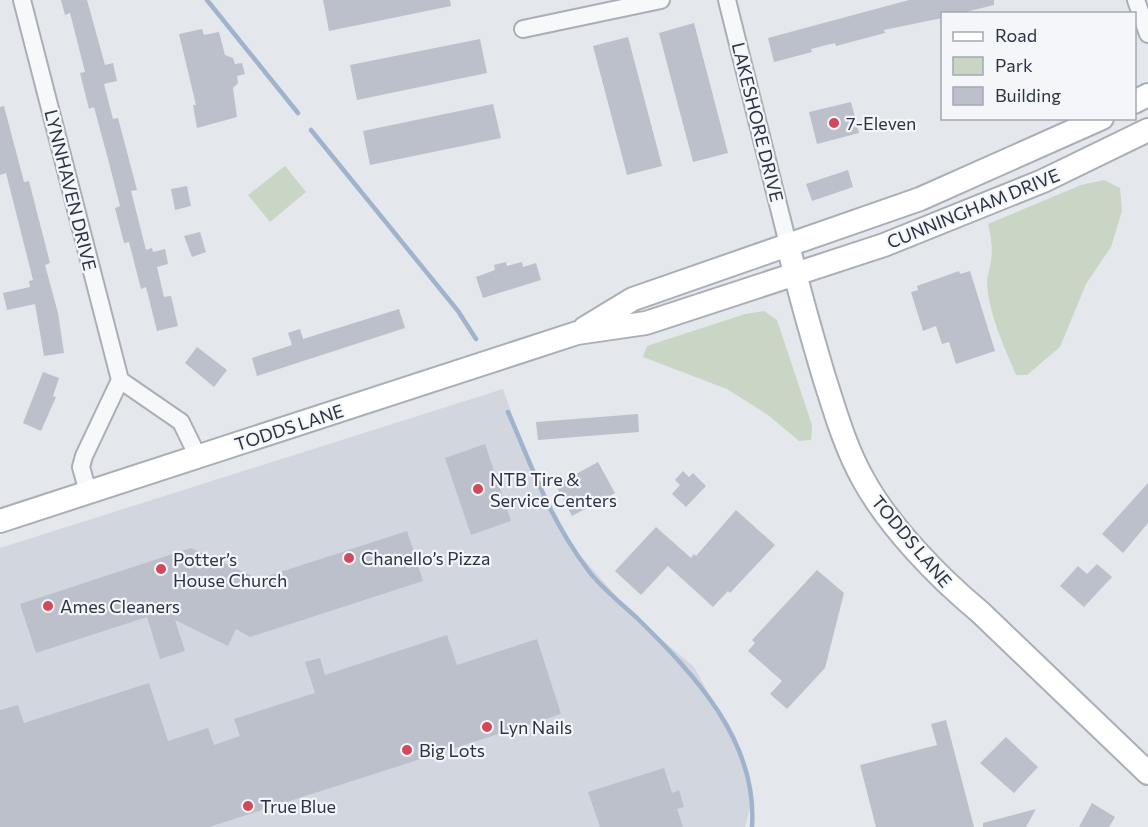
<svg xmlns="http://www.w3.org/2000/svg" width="1148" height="827" viewBox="0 0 1148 827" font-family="Commissioner,sans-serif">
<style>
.built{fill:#d2d6de}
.green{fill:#c9d6c5}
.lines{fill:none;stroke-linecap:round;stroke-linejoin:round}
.stream{stroke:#9fb4cc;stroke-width:4.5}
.building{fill:#bbc0ca}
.street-casing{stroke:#a9aeb7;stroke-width:20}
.secondary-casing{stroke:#a9aeb7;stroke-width:26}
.street{stroke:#f7f8fa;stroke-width:16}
.secondary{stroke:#fff;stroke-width:22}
.poi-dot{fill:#d1495b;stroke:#f4f6f9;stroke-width:2}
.labels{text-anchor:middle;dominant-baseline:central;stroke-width:4.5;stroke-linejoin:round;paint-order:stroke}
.street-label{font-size:18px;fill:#2b3445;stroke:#f4f6f9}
.poi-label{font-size:18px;fill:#2b3445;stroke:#f4f6f9;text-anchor:start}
</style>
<rect width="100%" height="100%" fill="#e4e7ec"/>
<path class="built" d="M503 389 536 482 571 545 634 616 694 667 742 754 751 804 745 827H0V548Z"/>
<path class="green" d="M285 166 306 192 270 222 248 195Z
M1104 180 1120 188 1122 211 1111 247 1086 284 1060 347 1027 375H1016C1004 346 989 315 987 283 987 276 990 268 991 261 993 248 991 236 988 224L1081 185Z
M764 311 777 320 812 425 811 440 799 441 768 415 727 389 643 357 647 346 745 314Z"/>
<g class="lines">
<path class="stream" d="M207 0 298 113
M311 130 458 311 476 339
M508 412C534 471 549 518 588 570 601 588 621 603 637 618 694 674 758 741 752 827"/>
</g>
<path class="building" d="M61 0H87L105 65 113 63 117 81 104 84 113 119 118 118 137 190 131 191 146 250 152 248 153 252 165 249 168 264 157 267 164 297 171 296 178 326 157 331 146 287 141 289 129 242 124 243 115 208 120 206 108 159 94 107 89 109 80 73 85 72 70 13 65 15Z
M323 0H450L451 6 329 31Z
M909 0H994V5L958 14H942V18L884 30 885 33 836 46 835 43 811 49 812 52 774 62 768 38Z
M694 23 728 153 693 162 659 33Z
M202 29 204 35 219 32 225 55 233 58 235 64 242 63 245 74 237 76 238 83 233 88 237 117 197 128 193 105H196L179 34Z
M628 37 662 166 627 175 593 46Z
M480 39 487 73 357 100 350 65Z
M851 102 859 133 817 144 809 112Z
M493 104 501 138 370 165 363 131Z
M4 106 24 182 29 181 50 263 45 265 58 313 64 353 44 356 35 304 7 310 3 293 30 287 29 281 33 280 6 173 0 175V107Z
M848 170 853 187 812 201 806 184Z
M187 186 191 206 175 210 171 189Z
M200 232 206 252 192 257 184 236Z
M506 262 507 266 522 262 523 267 536 263 541 280 483 298 476 277 495 270 494 265Z
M959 271 960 274 970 271 995 351 956 364 949 342 942 344 936 326 923 331 911 292 918 290 917 286Z
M399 309 405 328 257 376 252 358 292 345 288 333 300 329 303 339Z
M197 347 227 370 214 387 185 363Z
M43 372 59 378 53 396 56 397 41 431 23 423Z
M638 414 639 432 538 440 536 422Z
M485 444 511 521 471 535 445 458Z
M598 462 615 493 572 516 556 485Z
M683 471 689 477 693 473 706 486 686 507 672 494 680 485 675 480Z
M1148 483V523L1123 553 1102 534Z
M736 510 775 545 730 593 728 591 713 607 668 566 641 595 615 571 656 527 691 558 694 554 696 556Z
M407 531 423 581 250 637 236 629 228 646 175 620 185 651 160 659 147 617 36 653 20 604 191 548 259 579Z
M1097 564 1112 577 1084 607 1060 586 1078 566 1087 574Z
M817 570 844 593 825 668 787 709 770 694 782 681 748 651 755 643 752 640Z
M447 635 457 665 537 639 561 714 209 827H0V710L18 705 24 723 149 683 168 741 208 728 214 745 240 736 234 719 315 693 305 662 320 658 325 675Z
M946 720 974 827H876L860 765 937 745 931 724Z
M1006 737 1038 767 1014 793 980 763Z
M664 768 672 793 679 790 684 807 677 809 683 827H600L588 792Z
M1092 803 1115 817 1109 827H1079Z
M1036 809 1026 827H983V823Z"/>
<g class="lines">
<defs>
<path id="street" d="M22 0 120 380 181 422 198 457
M727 0 788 244
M1136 0 1148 34
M523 29 661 0
M88 492 81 467 84 456 120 380"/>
<path id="secondary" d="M1134 102 1148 95
M788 244C798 289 811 333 824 377 835 411 845 447 863 479 889 527 939 578 980 612L1148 773
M585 328 633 299 920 199 1102 118
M0 521 577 333 646 323 884 245 1043 181 1148 130"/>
</defs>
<use href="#street" class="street-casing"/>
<use href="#secondary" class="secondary-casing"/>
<use href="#street" class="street"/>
<use href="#secondary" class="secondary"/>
</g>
<g class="poi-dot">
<circle cx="834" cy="123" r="6"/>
<circle cx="478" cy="489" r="6"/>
<circle cx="349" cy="558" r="6"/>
<circle cx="161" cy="569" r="6"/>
<circle cx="48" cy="606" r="6"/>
<circle cx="487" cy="727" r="6"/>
<circle cx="407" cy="750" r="6"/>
<circle cx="248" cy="806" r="6"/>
</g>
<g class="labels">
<g class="street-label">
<text transform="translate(758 122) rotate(76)">LAKESHORE DRIVE</text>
<text transform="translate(71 190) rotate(76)">LYNNHAVEN DRIVE</text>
<text transform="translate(973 208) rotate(-22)">CUNNINGHAM DRIVE</text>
<text transform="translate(289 427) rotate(-18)">TODDS LANE</text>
<text transform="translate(912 541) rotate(50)">TODDS LANE</text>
</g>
<g class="poi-label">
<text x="846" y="123">7-Eleven</text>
<text x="490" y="479">NTB Tire &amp;<tspan x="490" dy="21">Service Centers</tspan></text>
<text x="361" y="558">Chanello’s Pizza</text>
<text x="173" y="559">Potter’s<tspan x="173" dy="21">House Church</tspan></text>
<text x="60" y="606">Ames Cleaners</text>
<text x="499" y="727">Lyn Nails</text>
<text x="419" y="750">Big Lots</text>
<text x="260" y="806">True Blue</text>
</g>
</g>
<rect x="941" y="12" width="195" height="108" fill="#f4f6f9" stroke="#a4a8b1" stroke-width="1.5"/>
<rect x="953" y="32" width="30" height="9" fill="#ffffff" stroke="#a4a8b1" stroke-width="1.5"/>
<text x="995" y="42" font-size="18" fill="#2b3445">Road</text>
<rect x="953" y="57" width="30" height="18" fill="#c9d6c5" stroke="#a4a8b1" stroke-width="1.5"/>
<text x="995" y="72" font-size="18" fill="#2b3445">Park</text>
<rect x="953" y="87" width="30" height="18" fill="#bbc0ca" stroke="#a4a8b1" stroke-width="1.5"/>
<text x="995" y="102" font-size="18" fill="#2b3445">Building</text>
</svg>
